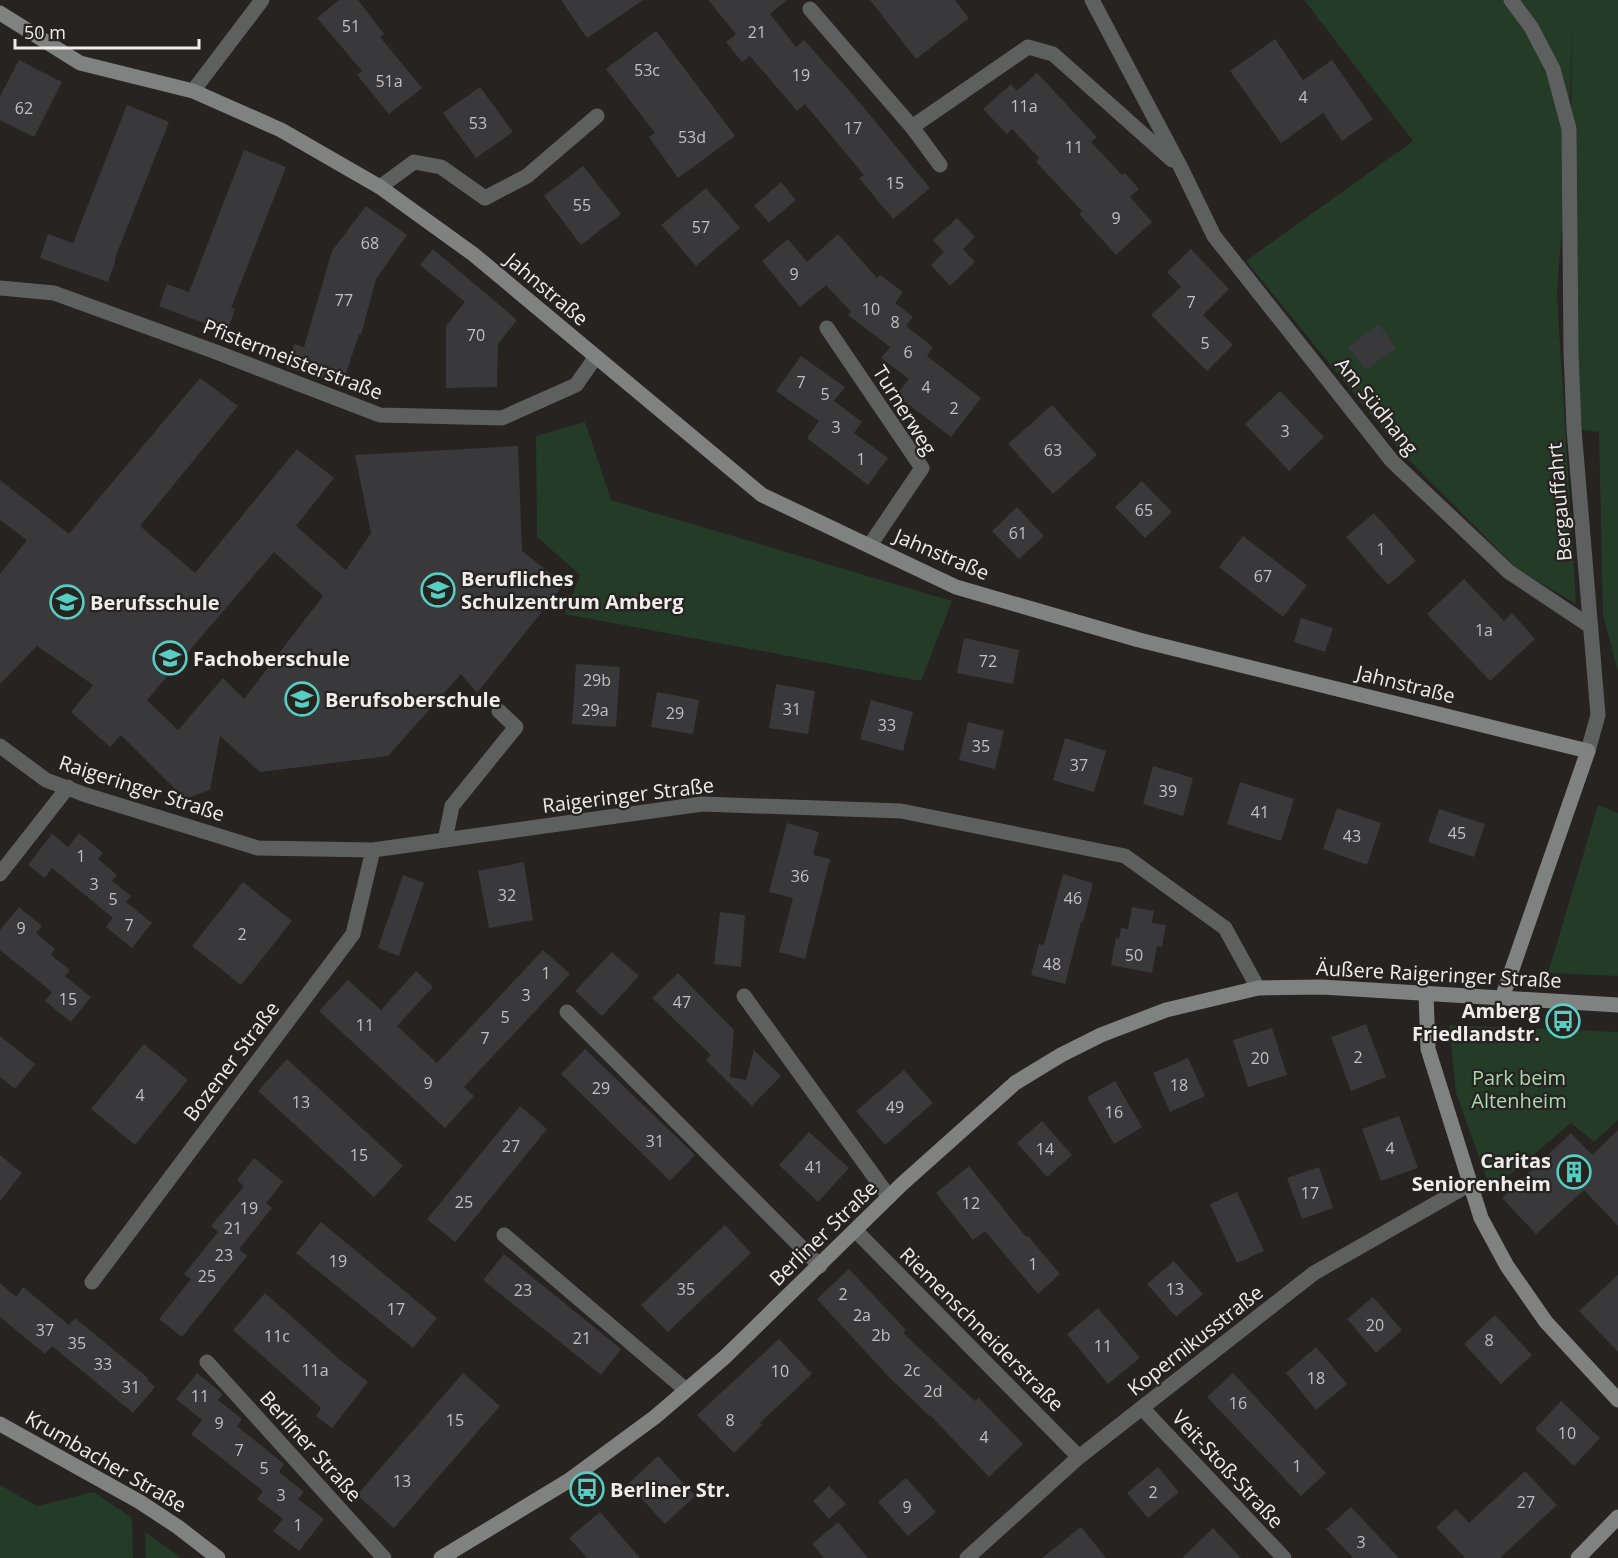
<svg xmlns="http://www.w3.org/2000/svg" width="1618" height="1558" viewBox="0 0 1618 1558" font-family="'Open Sans',sans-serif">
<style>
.green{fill:#233b27}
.building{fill:#39383b;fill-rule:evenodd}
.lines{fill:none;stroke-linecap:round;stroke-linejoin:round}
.lane{stroke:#5e605f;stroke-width:15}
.street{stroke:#5e605f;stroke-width:15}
.secondary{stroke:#7f8280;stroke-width:15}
.labels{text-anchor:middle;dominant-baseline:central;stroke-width:4.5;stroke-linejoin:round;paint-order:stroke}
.number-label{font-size:16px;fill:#c2c0bf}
.street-label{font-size:20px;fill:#efedeb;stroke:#262321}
.poi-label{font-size:20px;font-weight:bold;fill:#efedeb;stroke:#262321;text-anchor:start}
.park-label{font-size:20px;fill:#a8d9ae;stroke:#262321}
</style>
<rect width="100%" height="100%" fill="#262321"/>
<path class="green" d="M1304 0H1618V672L1603 615 1599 432 1574 429 1570 232 1572 27 1569 129 1557 294 1576 604 1517 569 1403 454 1246 261 1413 141Z
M585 422 611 500 952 601 921 681 565 614 580 575 537 537 536 436Z
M1598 805 1618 813V976L1548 973Z
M1449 1025 1618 1032V1120L1594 1142 1571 1123 1491 1191 1456 1093Z
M0 1485 37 1506 94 1492 132 1518 133 1558H0Z
M145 1532 181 1558H146Z"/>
<path class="building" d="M339 0H358L384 34 380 37 422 88 389 114 357 75 362 71 317 18Z
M561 0H643L587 38Z
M708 0H787L770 14 796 47 804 40 855 97 930 188 893 219 859 178 864 175 805 104 797 111 750 56 742 62 726 42 736 34Z
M870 0H955L969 18 916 59Z
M656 31 735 136 678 178 649 137 655 133 606 69Z
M1275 39 1303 80 1332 60 1373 119 1342 141 1323 113 1281 143 1230 71Z
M19 60 62 82 34 137 0 120V96Z
M1037 73 1097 137 1091 142 1122 175 1125 173 1139 189 1130 197 1152 222 1116 255 1079 214 1082 211 1036 162 1039 158 1012 129 1007 134 983 109 1011 84 1017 91Z
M480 87 513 132 476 158 443 113Z
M127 105 169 122 115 258 116 259 108 282 40 258 48 234 73 243Z
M244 150 286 167 231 308 235 309 227 332 159 306 167 284 189 292Z
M583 166 621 214 581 245 544 196Z
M781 182 796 200 769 223 754 206Z
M706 188 740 228 696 266 661 225Z
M366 206 407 235 376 279 361 335 359 334 342 385 286 367 294 344 304 347 332 251Z
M957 218 975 237 963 249 975 262 950 286 931 265 944 252 933 240Z
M838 234 877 278 880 275 903 292 895 303 913 317 906 326 933 347 927 356 981 398 951 437 896 395 909 379 881 358 890 347 848 315 851 312 826 285 800 307 762 261 788 239 807 262Z
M433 249 517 320 498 344 497 387 446 388V326L465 302 420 265Z
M1191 249 1229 289 1203 315 1233 345 1207 371 1151 315 1181 287 1167 272Z
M1379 324 1396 348 1366 370 1348 347Z
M801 356 845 387 834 401 862 422 854 433 888 458 868 485 807 438 819 421 776 391Z
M200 378 238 406 140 526 195 573 297 449 334 478 296 526 346 570 371 533 355 455 518 446 522 551 564 584 477 693 461 674 388 756 260 772 220 736 210 790 185 799 121 735 110 747 71 712 93 685 37 646 0 684V574L27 540 0 520V480L69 534ZM274 552 323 596 244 699 223 678 178 730 147 700Z
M1280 391 1324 437 1289 471 1245 424Z
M1052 405 1097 455 1053 494 1008 444Z
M1142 481 1172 512 1145 538 1115 507Z
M1017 507 1044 536 1019 559 992 531Z
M1374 513 1416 561 1388 585 1346 537Z
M1243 536 1307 585 1283 617 1219 567Z
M1464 579 1504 621 1512 613 1535 639 1490 681 1427 614Z
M1301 618 1333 628 1325 652 1294 642Z
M964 638 1019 650 1013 684 957 673Z
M576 664 620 667 616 727 572 724Z
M776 684 815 691 808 734 769 728Z
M657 692 699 700 693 734 651 727Z
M871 700 913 712 903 751 860 739Z
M968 722 1004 731 995 769 959 760Z
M1065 738 1106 751 1094 792 1053 780Z
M1153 766 1193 778 1183 816 1143 804Z
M1240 782 1294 799 1281 841 1227 824Z
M1337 808 1381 823 1367 865 1323 849Z
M1439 809 1485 824 1474 857 1428 842Z
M787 823 819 832 813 855 830 859 805 959 779 952 793 898 769 892Z
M79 833 103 853 98 859 117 875 112 881 131 896 126 902 152 923 132 948 106 927 113 918 52 868 45 878 28 865 52 834 68 847Z
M524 862 533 920 489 928 478 871Z
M1063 874 1093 883 1083 922H1081L1065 984 1031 975 1039 944 1044 945Z
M403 875 424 883 399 956 378 948Z
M243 882 292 921 241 985 192 946Z
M19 907 42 926 36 933 55 949 51 955 70 970 65 976 91 997 71 1022 45 1001 52 992 0 950V930Z
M1132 907 1154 911 1152 923 1166 925 1162 947 1157 946 1152 973 1111 965 1116 938 1119 939 1121 928 1128 929Z
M720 912 745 915 741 967 714 964Z
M543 950 570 974 464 1087 474 1096 445 1128 319 1011 348 980 381 1010 416 971 433 987 397 1026 437 1063Z
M612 952 639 976 602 1016 575 991Z
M678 973 734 1030 730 1077 746 1080 754 1050 781 1076 752 1106 706 1060 711 1055 652 998Z
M1366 1024 1386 1077 1351 1091 1331 1037Z
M1272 1028 1287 1075 1248 1087 1233 1040Z
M0 1036 35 1064 15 1089 0 1077Z
M144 1044 188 1080 135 1145 91 1109Z
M585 1049 695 1155 670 1181 561 1074Z
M1188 1058 1205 1096 1170 1112 1153 1073Z
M287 1059 403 1166 374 1197 258 1091Z
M904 1070 933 1103 885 1145 856 1111Z
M1115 1081 1142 1127 1114 1144 1087 1097Z
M520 1106 547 1129 455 1242 427 1219Z
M1399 1116 1418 1168 1381 1181 1362 1129Z
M1042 1121 1072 1155 1047 1177 1017 1143Z
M1618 1130V1226L1584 1190 1536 1234 1502 1198 1571 1133 1592 1155Z
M809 1132 849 1168 818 1202 779 1165Z
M0 1155 22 1173 0 1201Z
M254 1158 283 1182 266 1203 272 1208 239 1249 247 1256 182 1337 159 1319 191 1279 184 1274 218 1232 211 1226 244 1186 237 1180Z
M969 1166 1026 1237 1028 1236 1060 1274 1038 1294 985 1231 973 1240 936 1193Z
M1319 1167 1333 1208 1302 1219 1287 1178Z
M1237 1192 1264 1251 1237 1263 1210 1204Z
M321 1222 437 1318 413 1348 296 1253Z
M725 1225 751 1253 668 1332 641 1305Z
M504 1254 621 1349 601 1375 483 1280Z
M1174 1261 1203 1294 1176 1317 1147 1284Z
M849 1269 906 1330 903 1333 975 1401 979 1398 1023 1444 989 1477 930 1415 929 1416 887 1375 817 1299Z
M1618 1275V1352L1579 1311Z
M0 1283 16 1297 23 1287 69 1325 75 1318 148 1378 147 1380 155 1387 133 1413 52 1346 45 1354 0 1317Z
M265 1293 339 1359 368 1382 332 1428 316 1416 321 1408 233 1330Z
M1373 1297 1402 1330 1376 1353 1347 1319Z
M1098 1308 1140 1358 1108 1384 1067 1334Z
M1495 1315 1532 1355 1501 1384 1464 1344Z
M779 1339 812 1374 760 1423 762 1425 734 1453 697 1415Z
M1316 1347 1347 1384 1316 1410 1286 1373Z
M197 1373 223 1394 218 1400 242 1419 237 1426 284 1464 279 1472 304 1492 298 1499 324 1519 299 1551 273 1531 283 1519 257 1499 263 1491 191 1434 202 1420 176 1399Z
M463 1373 500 1406 394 1528 357 1495Z
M1233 1373 1326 1473 1301 1496 1207 1397Z
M1561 1401 1600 1438 1574 1466 1535 1429Z
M658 1456 695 1496 665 1524 628 1484Z
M1158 1467 1179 1492 1148 1518 1127 1493Z
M1525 1471 1557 1505 1500 1558H1465L1436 1527 1456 1509 1469 1523Z
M906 1478 936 1512 908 1536 878 1502Z
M829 1486 846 1504 829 1519 813 1501Z
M1351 1507 1399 1558H1353L1326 1529Z
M600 1512 640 1558H587L569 1538Z
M838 1522 868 1558H824L812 1544Z
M1081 1527 1106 1558H1042Z
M1213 1528 1241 1558H1182Z"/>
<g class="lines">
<path class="lane" d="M445 840 452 806 516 727 499 711
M744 996 889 1197
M567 1012 820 1266
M504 1235 686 1390"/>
<path class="street" d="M1092 0 1181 168 1214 236 1392 461 1509 572 1590 626
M1511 0 1531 27 1553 69 1569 129 1571 352 1574 429 1598 715 1588 751
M810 9 912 127 1028 47 1053 54 1172 160
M193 91 262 0
M912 127 940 165
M380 187 414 162 441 167 485 198 527 176 597 116
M0 288 54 293 216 352 380 415 502 418 576 385 595 358
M827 328 922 468 870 545
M0 746 46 780 86 795 258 848 373 850 702 804 901 811 1125 856 1225 928 1258 988
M0 874 68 787
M855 1230 1079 1457
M92 1282 353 934 373 850
M207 1362 384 1558
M1142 1408 1284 1558
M967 1558 1079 1457 1314 1273 1470 1184"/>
<path class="secondary" d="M0 13 80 63 193 91 281 130 380 187 473 254 762 495 956 587 1139 640 1588 751 1502 998
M1426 994 1428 1049 1481 1218 1507 1266 1546 1322 1618 1400
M0 1424 140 1502 178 1527 218 1558
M441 1558 568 1481 655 1417 725 1357 902 1184 1015 1083 1061 1055 1101 1035 1166 1010 1258 988 1322 987 1618 1005
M1578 1558 1618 1517"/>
</g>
<defs>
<symbol id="school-ring" viewBox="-11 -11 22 22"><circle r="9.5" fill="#262321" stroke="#57cec2" stroke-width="1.5"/><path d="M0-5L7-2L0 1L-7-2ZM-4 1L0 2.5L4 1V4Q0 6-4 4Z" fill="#57cec2"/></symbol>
<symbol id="bus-ring" viewBox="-11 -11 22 22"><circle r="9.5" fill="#262321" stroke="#57cec2" stroke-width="1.5"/><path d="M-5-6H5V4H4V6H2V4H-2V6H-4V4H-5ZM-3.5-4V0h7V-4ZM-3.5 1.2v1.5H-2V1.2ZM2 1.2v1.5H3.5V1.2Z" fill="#57cec2"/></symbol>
<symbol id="building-ring" viewBox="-11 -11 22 22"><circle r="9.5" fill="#262321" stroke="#57cec2" stroke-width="1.5"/><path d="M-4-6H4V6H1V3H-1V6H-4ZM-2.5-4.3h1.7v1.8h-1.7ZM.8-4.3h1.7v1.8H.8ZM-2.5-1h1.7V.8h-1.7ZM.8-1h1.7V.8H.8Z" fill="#57cec2"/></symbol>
</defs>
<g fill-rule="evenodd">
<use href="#school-ring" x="419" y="571" width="38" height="38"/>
<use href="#school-ring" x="48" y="583" width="38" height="38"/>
<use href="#school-ring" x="151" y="639" width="38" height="38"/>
<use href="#school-ring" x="283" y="680" width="38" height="38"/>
<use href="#bus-ring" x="1544" y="1002" width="38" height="38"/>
<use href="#building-ring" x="1555" y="1153" width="38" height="38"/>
<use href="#bus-ring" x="568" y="1470" width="38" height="38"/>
</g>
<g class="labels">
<g class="number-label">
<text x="351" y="26">51</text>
<text x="757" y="32">21</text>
<text x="647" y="70">53c</text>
<text x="801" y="75">19</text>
<text x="389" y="81">51a</text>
<text x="1303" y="97">4</text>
<text x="1024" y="106">11a</text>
<text x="24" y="108">62</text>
<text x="478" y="123">53</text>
<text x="853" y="128">17</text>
<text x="692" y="137">53d</text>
<text x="1074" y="147">11</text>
<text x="895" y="183">15</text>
<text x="582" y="205">55</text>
<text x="1116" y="218">9</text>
<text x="701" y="227">57</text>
<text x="370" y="243">68</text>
<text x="794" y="274">9</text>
<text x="344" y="300">77</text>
<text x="1191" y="302">7</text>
<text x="871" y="309">10</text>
<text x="895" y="322">8</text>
<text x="476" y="335">70</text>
<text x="1205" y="343">5</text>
<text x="908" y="352">6</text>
<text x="801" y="382">7</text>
<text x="926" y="387">4</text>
<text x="825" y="394">5</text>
<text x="954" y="408">2</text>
<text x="836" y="427">3</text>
<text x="1285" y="431">3</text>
<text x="1053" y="450">63</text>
<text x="861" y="459">1</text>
<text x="1144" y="510">65</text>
<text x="1018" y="533">61</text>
<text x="1381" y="549">1</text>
<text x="1263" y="576">67</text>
<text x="1484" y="630">1a</text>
<text x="988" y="661">72</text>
<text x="597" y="680">29b</text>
<text x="792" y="709">31</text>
<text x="595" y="710">29a</text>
<text x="675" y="713">29</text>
<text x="887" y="725">33</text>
<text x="981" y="746">35</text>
<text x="1079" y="765">37</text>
<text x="1168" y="791">39</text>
<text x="1260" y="812">41</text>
<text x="1457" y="833">45</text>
<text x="1352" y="836">43</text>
<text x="81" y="856">1</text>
<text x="800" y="876">36</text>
<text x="94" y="884">3</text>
<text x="507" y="895">32</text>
<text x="1073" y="898">46</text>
<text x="113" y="899">5</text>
<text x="129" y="925">7</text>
<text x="21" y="928">9</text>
<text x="242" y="934">2</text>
<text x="1134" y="955">50</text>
<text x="1052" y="964">48</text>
<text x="546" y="973">1</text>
<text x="526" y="995">3</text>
<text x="68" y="999">15</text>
<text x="682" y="1002">47</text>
<text x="505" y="1017">5</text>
<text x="365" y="1025">11</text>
<text x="485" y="1038">7</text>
<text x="1358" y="1057">2</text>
<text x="1260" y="1058">20</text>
<text x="428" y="1083">9</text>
<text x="1179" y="1085">18</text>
<text x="601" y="1088">29</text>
<text x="140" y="1095">4</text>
<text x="301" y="1102">13</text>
<text x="895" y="1107">49</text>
<text x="1114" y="1112">16</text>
<text x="655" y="1141">31</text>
<text x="511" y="1146">27</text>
<text x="1390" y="1148">4</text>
<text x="1045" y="1149">14</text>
<text x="359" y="1155">15</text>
<text x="814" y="1167">41</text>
<text x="1310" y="1193">17</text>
<text x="464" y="1202">25</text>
<text x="971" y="1203">12</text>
<text x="249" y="1208">19</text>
<text x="233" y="1228">21</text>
<text x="224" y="1255">23</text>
<text x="338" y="1261">19</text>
<text x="1033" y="1264">1</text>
<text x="207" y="1276">25</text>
<text x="686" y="1289">35</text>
<text x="1175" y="1289">13</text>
<text x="523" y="1290">23</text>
<text x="843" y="1294">2</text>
<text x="396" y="1309">17</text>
<text x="862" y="1315">2a</text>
<text x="1375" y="1325">20</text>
<text x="45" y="1330">37</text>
<text x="881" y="1335">2b</text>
<text x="277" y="1336">11c</text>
<text x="582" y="1338">21</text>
<text x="1489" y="1340">8</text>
<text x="77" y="1343">35</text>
<text x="1103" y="1346">11</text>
<text x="103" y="1364">33</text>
<text x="315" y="1370">11a</text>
<text x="912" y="1370">2c</text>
<text x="780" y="1371">10</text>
<text x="1316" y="1378">18</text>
<text x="131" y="1387">31</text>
<text x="933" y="1391">2d</text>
<text x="200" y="1396">11</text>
<text x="1238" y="1403">16</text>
<text x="455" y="1420">15</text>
<text x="730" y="1420">8</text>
<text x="219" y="1423">9</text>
<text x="1567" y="1433">10</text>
<text x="984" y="1437">4</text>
<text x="239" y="1450">7</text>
<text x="1297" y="1466">1</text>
<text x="264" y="1468">5</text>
<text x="402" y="1481">13</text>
<text x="1153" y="1492">2</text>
<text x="281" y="1495">3</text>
<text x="1526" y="1502">27</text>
<text x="907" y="1507">9</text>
<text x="298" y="1525">1</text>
<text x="1361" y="1542">3</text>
</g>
<g class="street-label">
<text transform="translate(547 289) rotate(40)">Jahnstraße</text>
<text transform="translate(293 359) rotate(21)">Pfistermeisterstraße</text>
<text transform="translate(1377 406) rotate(51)">Am Südhang</text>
<text transform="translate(905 410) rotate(58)">Turnerweg</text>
<text transform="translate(1559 502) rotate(-95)">Bergauffahrt</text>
<text transform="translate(942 554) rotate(23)">Jahnstraße</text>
<text transform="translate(1406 684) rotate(14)">Jahnstraße</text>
<text transform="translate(142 788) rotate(18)">Raigeringer Straße</text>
<text transform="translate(628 795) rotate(-7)">Raigeringer Straße</text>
<text transform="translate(1439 974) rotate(3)">Äußere Raigeringer Straße</text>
<text transform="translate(231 1061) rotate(-53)">Bozener Straße</text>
<text transform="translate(823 1233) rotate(-44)">Berliner Straße</text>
<text transform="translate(982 1329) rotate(45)">Riemenschneiderstraße</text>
<text transform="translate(1195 1340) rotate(-38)">Kopernikusstraße</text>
<text transform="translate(311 1446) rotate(48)">Berliner Straße</text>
<text transform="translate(106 1461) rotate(30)">Krumbacher Straße</text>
<text transform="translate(1228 1469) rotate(47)">Veit-Stoß-Straße</text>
</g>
<g class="poi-label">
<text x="461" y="578">Berufliches<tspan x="461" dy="23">Schulzentrum Amberg</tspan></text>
<text x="90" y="602">Berufsschule</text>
<text x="193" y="658">Fachoberschule</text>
<text x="325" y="699">Berufsoberschule</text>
<text x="1540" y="1010" text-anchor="end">Amberg<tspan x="1540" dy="23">Friedlandstr.</tspan></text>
<text x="1551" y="1160" text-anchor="end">Caritas<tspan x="1551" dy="23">Seniorenheim</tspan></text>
<text x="610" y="1489">Berliner Str.</text>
</g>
<g class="park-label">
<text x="1519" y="1077">Park beim<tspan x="1519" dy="23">Altenheim</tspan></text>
</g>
</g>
<path d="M15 39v9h184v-9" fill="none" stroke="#efedeb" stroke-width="3"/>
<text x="24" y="39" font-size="18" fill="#efedeb" stroke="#262321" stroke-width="4.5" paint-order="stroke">50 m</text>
</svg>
